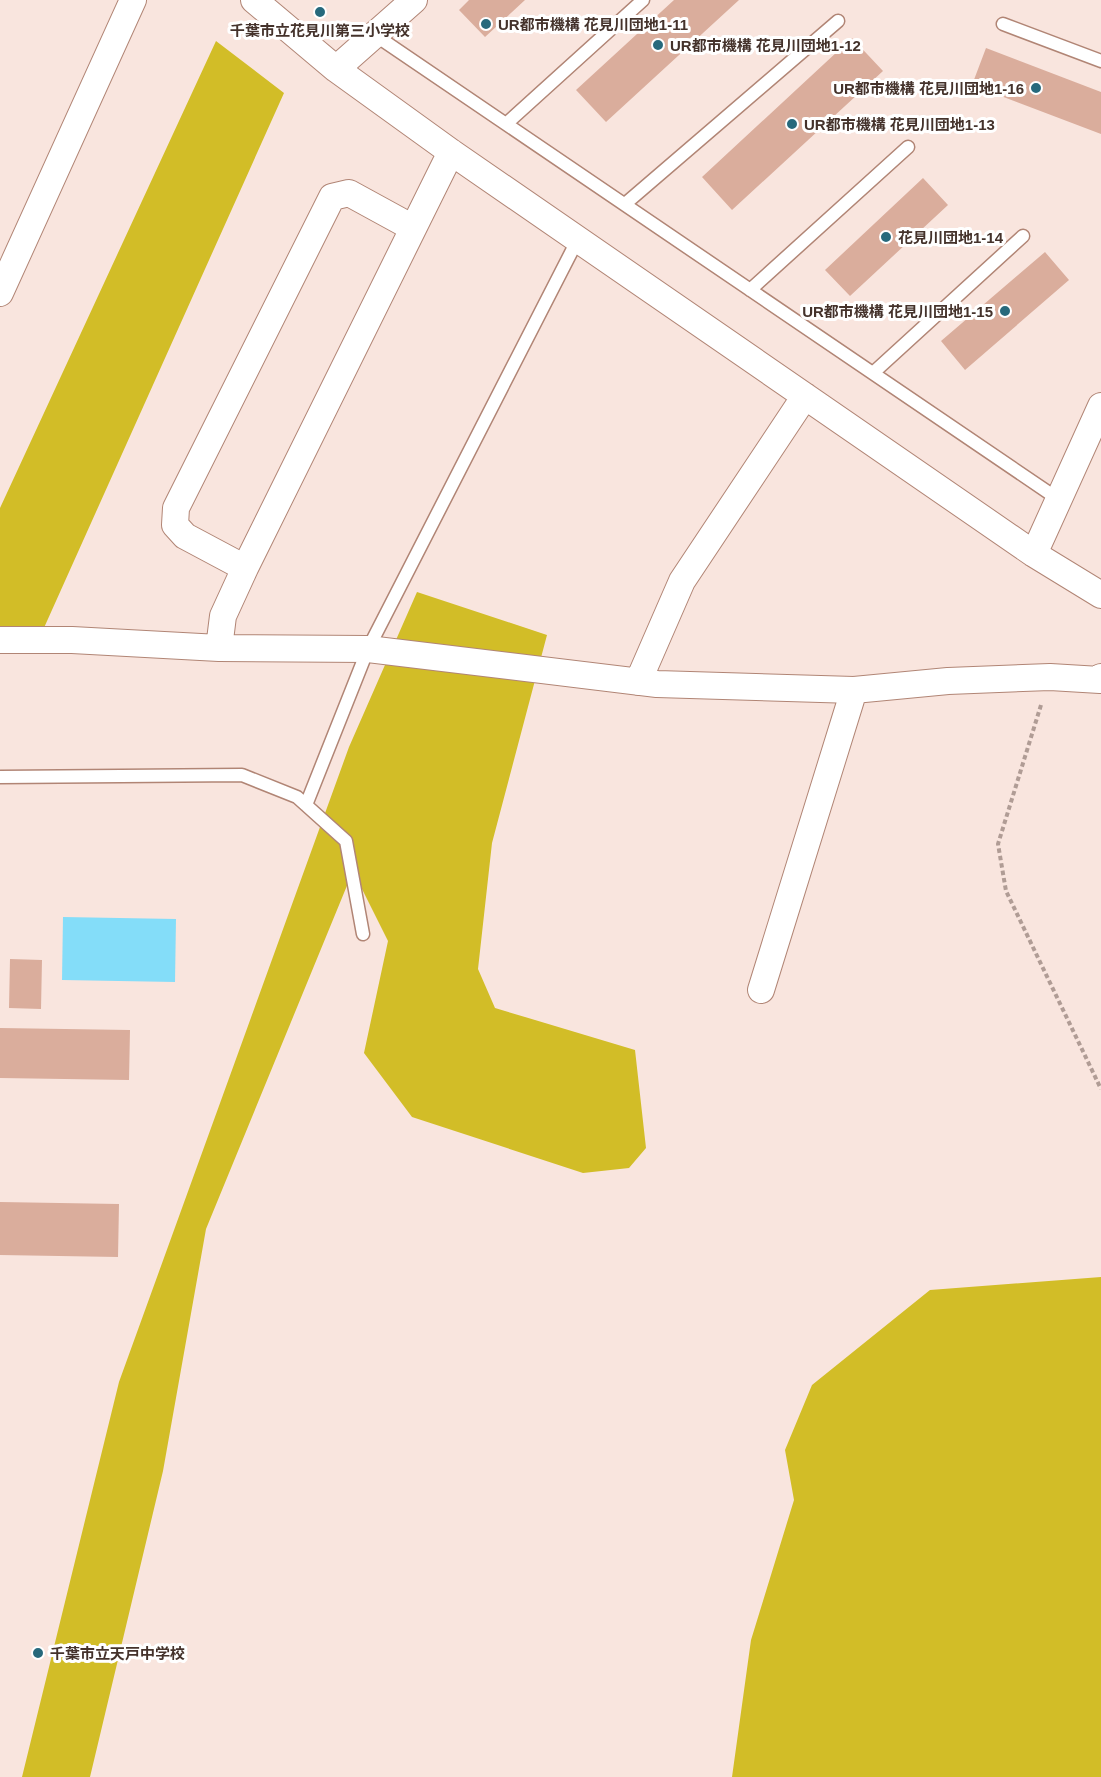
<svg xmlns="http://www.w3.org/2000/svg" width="1101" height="1777" viewBox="0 0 1101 1777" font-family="Helvetica,'Noto Sans JP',sans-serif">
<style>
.forest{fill:#d2bd27}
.water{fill:#84ddf9}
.building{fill:#daad9c}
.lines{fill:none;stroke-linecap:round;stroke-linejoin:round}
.lane-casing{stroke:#b18575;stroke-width:15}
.street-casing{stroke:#b18575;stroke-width:28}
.path{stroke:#b09c95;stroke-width:4;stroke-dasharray:4.5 3;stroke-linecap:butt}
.lane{stroke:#fff;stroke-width:12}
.street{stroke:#fff;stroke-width:26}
.poi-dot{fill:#27697c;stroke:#fff;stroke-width:2}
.labels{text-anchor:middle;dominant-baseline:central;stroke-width:6;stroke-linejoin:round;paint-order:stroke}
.poi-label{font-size:15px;font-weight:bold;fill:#44322b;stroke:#fff;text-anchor:start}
</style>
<rect width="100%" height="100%" fill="#f9e5de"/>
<path class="forest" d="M216 41 284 93 43 630 0 631V508Z
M417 592 547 635 492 843 478 969 495 1008 635 1050 646 1148 629 1168 583 1173 412 1117 364 1053 388 941 353 871 206 1229 163 1471 90 1777H22L119 1382 349 747Z
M1101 1277V1777H732L751 1640 794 1500 785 1450 812 1385 930 1290Z"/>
<path class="water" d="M63 917 176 919 175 982 62 980Z"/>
<path class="building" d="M469 0H525L485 37 459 10Z
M674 0H739L606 122 576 90Z
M852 38 883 71 732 210 702 177Z
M986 48 1101 92V134L972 85Z
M923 178 948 205 850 296 825 270Z
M1045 252 1069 280 965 370 941 341Z
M10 959 42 960 41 1009 9 1008Z
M0 1028 130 1030 129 1080 0 1078Z
M0 1202 119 1204 118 1257 0 1255Z"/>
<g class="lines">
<defs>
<path id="lane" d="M1003 24 1101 61
M375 35 1058 499
M506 124 643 0
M625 204 838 21
M750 290 908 147
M873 373 1023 236
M0 777 242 775 297 797 346 841 363 934
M306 805 368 649 578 239"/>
<path id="street" d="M254 0 336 69 451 152 1034 554 1101 595
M336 69 414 0
M0 293 133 0
M1034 554 1101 406
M245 568 185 536 175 525 176 508 332 197 349 193 413 228
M0 640H72L219 648 368 649 657 684 854 690 948 681 1050 677 1100 680 1101 677
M219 648 223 616 245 568 451 152
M638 682 682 581 805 396
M761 990 854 690"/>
</defs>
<use href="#lane" class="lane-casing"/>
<use href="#street" class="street-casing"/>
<path class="path" d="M1041 705 998 844 1006 891 1101 1089"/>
<use href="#lane" class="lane"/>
<use href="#street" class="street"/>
</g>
<g class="poi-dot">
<circle cx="320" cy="12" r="6"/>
<circle cx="486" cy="24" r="6"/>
<circle cx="658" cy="45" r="6"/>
<circle cx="1036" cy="88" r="6"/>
<circle cx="792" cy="124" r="6"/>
<circle cx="886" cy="237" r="6"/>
<circle cx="1005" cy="311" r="6"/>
<circle cx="38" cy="1653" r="6"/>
</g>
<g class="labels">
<g class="poi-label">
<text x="498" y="24">UR都市機構 花見川団地1-11</text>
<text x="320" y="30" text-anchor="middle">千葉市立花見川第三小学校</text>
<text x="670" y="45">UR都市機構 花見川団地1-12</text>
<text x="1024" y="88" text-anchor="end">UR都市機構 花見川団地1-16</text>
<text x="804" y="124">UR都市機構 花見川団地1-13</text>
<text x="898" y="237">花見川団地1-14</text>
<text x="993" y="311" text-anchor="end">UR都市機構 花見川団地1-15</text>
<text x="50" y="1653">千葉市立天戸中学校</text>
</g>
</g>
</svg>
